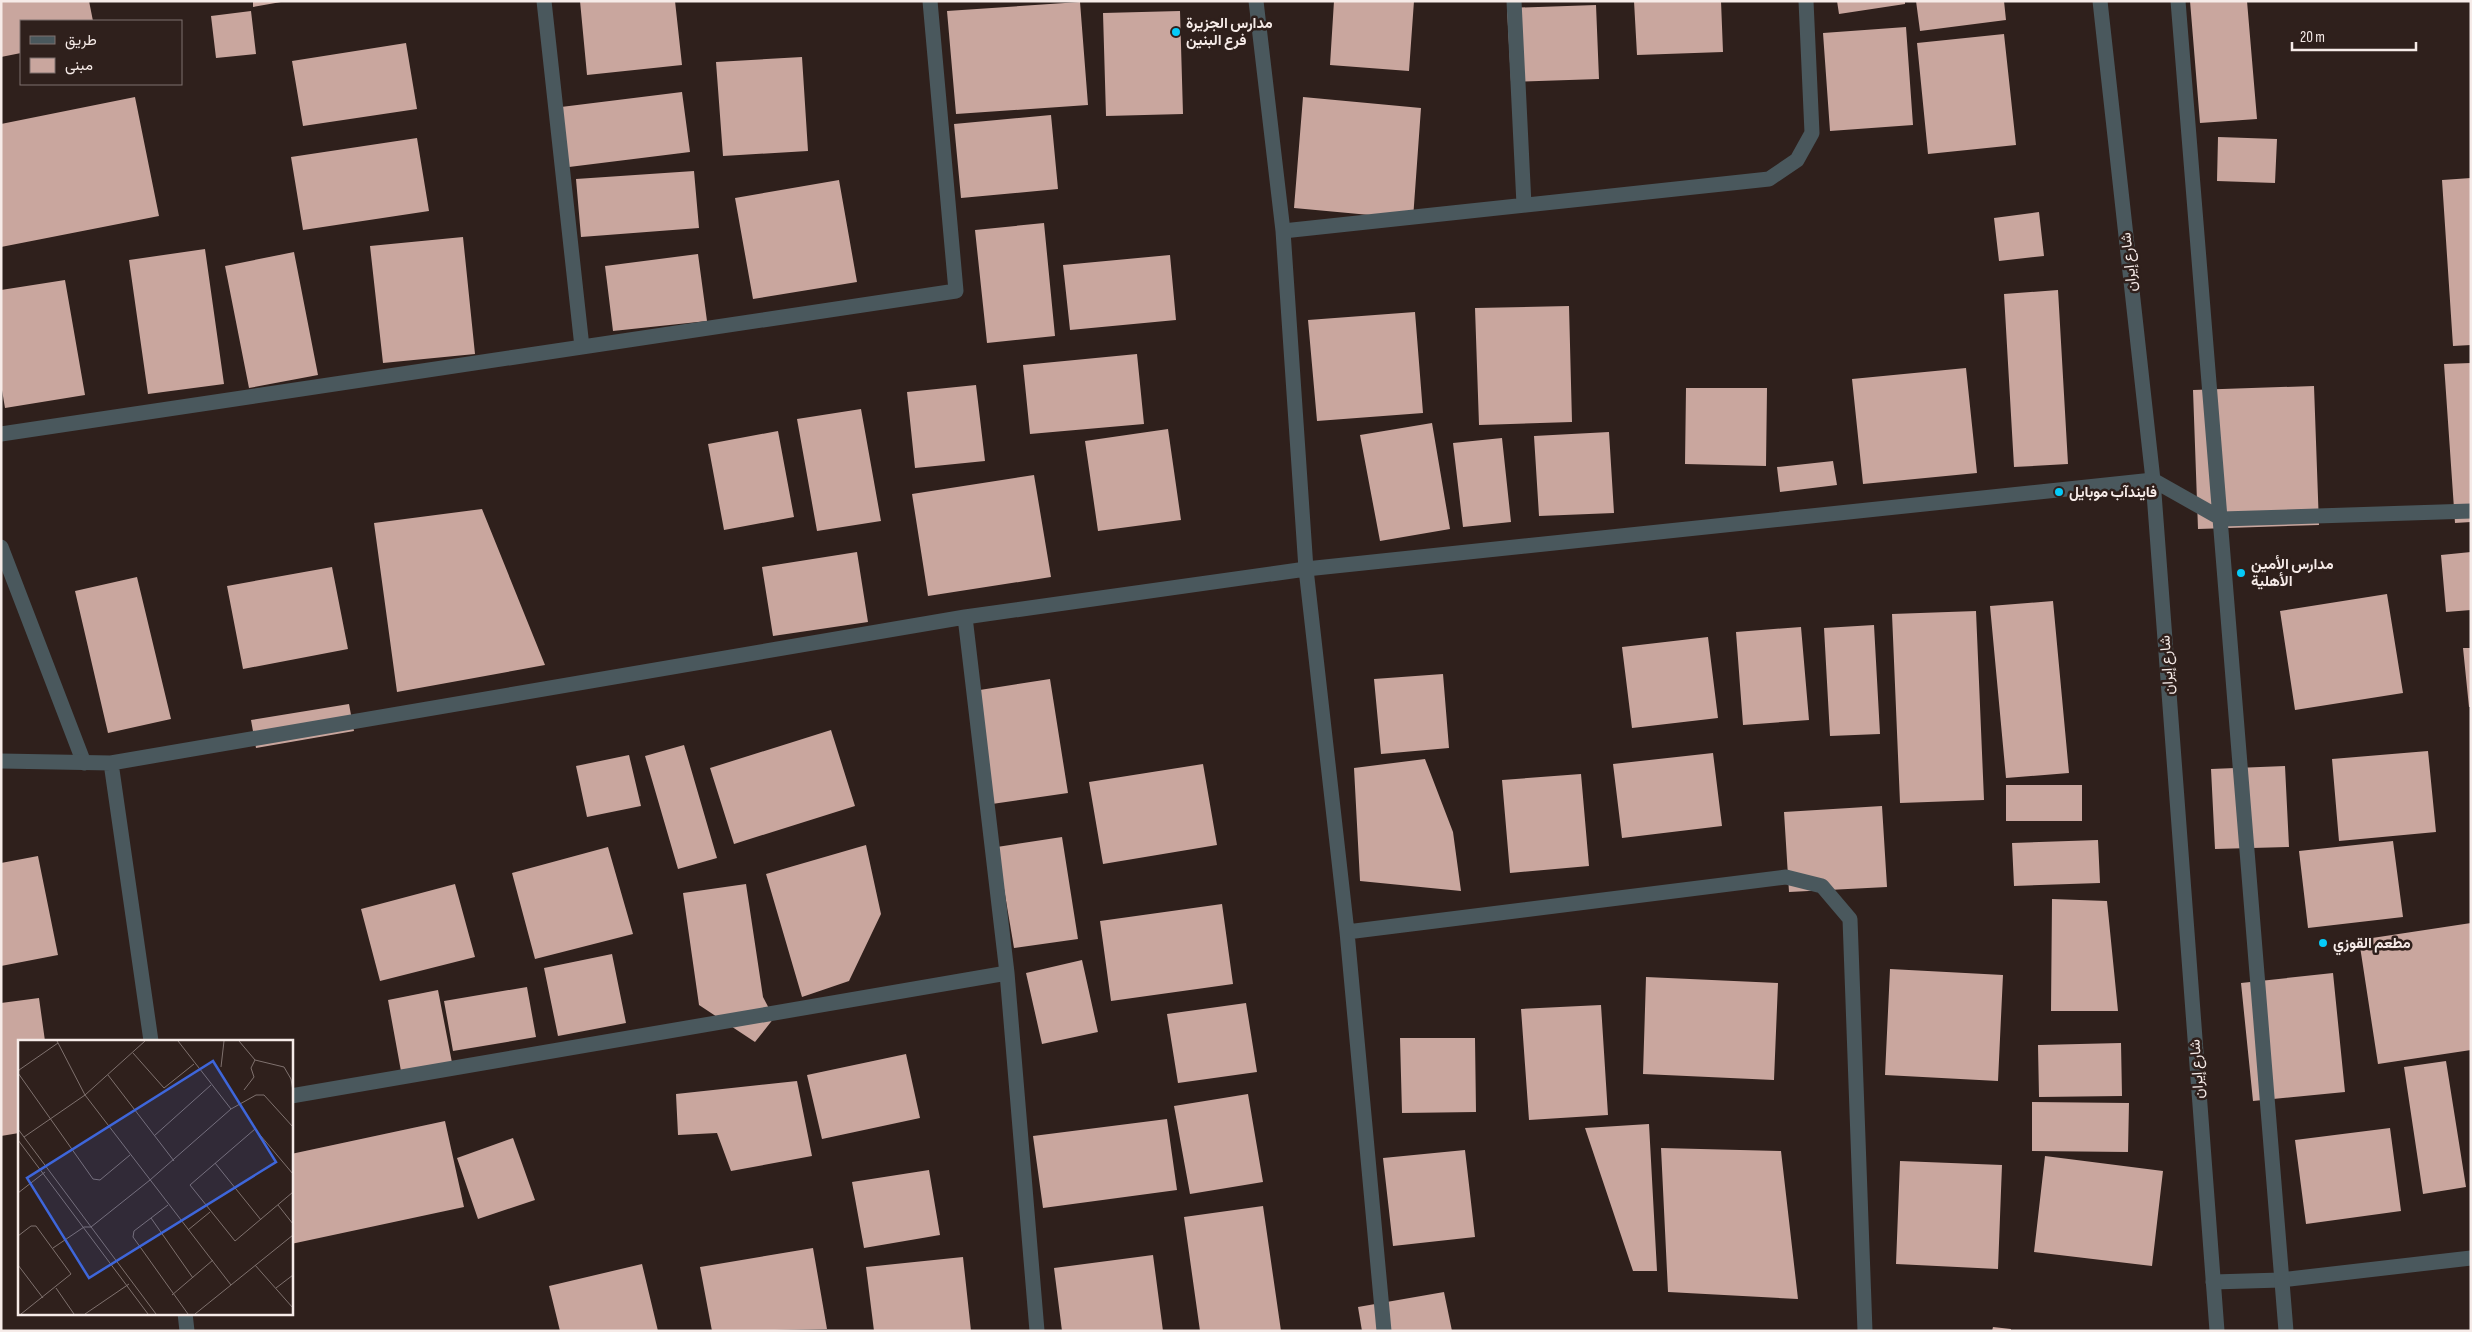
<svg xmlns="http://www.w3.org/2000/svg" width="2472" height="1332" viewBox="0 0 2472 1332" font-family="'Sofia Sans Condensed',Vazirmatn,sans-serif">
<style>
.building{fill:#c9a69e}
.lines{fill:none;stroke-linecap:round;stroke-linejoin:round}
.service{stroke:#4a585d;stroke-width:15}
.minor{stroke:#4a585d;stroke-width:15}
.tertiary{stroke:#4a585d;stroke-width:15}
.poi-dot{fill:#05cbf9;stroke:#2f201c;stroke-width:2}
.labels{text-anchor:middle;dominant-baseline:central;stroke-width:5;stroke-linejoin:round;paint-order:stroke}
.poi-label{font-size:15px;font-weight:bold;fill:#f6ebe8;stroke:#2f201c;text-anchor:start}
.street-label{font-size:15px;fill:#f6ebe8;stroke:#2f201c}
.inset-road{fill:none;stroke:#7f716e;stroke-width:1}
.view{fill:#3e66da;fill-opacity:0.15;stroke:#3e66da;stroke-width:2.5}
.inset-edge{fill:none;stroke:#f6ebe8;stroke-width:2.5}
</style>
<rect width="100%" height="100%" fill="#2f201c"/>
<path class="building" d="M1 1H89L93 21H21V53L1 57Z
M253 1H281V2L253 7Z
M580 1H675L682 65 587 75Z
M1334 1H1414L1409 71 1330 65Z
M1634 1H1721L1723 52 1637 55Z
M1837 1H1905V4L1839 14Z
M1916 1H2004L2006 20 1920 31Z
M2190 1H2247L2257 119 2200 123Z
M1080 2 1088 105 956 114 947 11Z
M1596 5 1599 79 1511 82 1507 8Z
M251 11 256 54 216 58 211 16Z
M1180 11 1183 114 1106 116 1103 13Z
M1906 27 1913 125 1830 131 1823 33Z
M2004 34 2016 145 1928 154 1917 43Z
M406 43 417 109 303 126 292 61Z
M802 57 808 151 723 156 716 62Z
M682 92 690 152 569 167 561 107Z
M135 97 159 216 1 247V124Z
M1303 97 1421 108 1413 219 1294 208Z
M1051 115 1058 189 961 198 954 124Z
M2218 137 2277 139 2275 183 2217 181Z
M417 138 429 211 303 230 291 157Z
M694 171 699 228 581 237 576 179Z
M2471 178V345L2453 346 2442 180Z
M839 180 857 282 753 299 735 198Z
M2039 212 2044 256 1999 261 1994 218Z
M1044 223 1055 336 987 343 975 230Z
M463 237 475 354 383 363 370 246Z
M205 249 224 384 148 394 129 260Z
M294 252 318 375 249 388 225 266Z
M698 254 707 321 613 331 605 266Z
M1170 255 1176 320 1070 330 1063 265Z
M65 280 85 395 5 408 1 384V290Z
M2058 290 2068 464 2014 467 2004 294Z
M1569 306 1572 422 1479 425 1475 308Z
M1415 312 1423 413 1317 421 1308 320Z
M1137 354 1144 424 1030 434 1023 365Z
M2471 363V522L2455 523 2444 364Z
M1966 368 1977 473 1863 484 1852 379Z
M976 385 985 461 915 468 907 392Z
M2314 386 2319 525 2198 529 2193 390Z
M1686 388H1767L1766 466 1685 464Z
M861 409 881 521 817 531 797 419Z
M1432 423 1450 529 1380 541 1360 435Z
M1168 429 1181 520 1098 531 1085 441Z
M778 431 794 517 724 530 708 444Z
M1609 432 1614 513 1539 516 1534 436Z
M1502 438 1511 522 1463 527 1453 443Z
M1833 461 1837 485 1780 492 1777 467Z
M1034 475 1051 577 928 596 912 494Z
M482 509 545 665 397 692 374 523Z
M857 552 868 622 773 636 762 567Z
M2471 552V610L2446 612 2441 555Z
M332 567 348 649 243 669 227 586Z
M137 577 171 719 108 733 75 591Z
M2387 594 2403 693 2295 710 2280 611Z
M2053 601 2069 773 2006 778 1990 606Z
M1976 611 1984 800 1900 803 1892 614Z
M1874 625 1880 734 1830 736 1824 628Z
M1801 627 1809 720 1743 725 1736 632Z
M1708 637 1718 718 1632 728 1622 647Z
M2463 648H2471V707H2469Z
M1443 674 1449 748 1381 754 1374 679Z
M1050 679 1068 793 985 805 967 692Z
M349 704 354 731 256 748 251 720Z
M831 730 855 806 734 844 710 768Z
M684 745 717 858 678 869 645 756Z
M2428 751 2436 832 2339 841 2332 759Z
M1713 753 1722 826 1622 838 1613 764Z
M629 755 641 806 587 817 576 766Z
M1425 759 1453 832 1461 891 1360 881 1354 768Z
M1203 764 1217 845 1103 864 1089 782Z
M2285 766 2289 847 2215 849 2211 769Z
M1581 774 1589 866 1510 873 1502 780Z
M2006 785H2082V821H2006Z
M1882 806 1887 887 1789 892 1784 812Z
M1062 837 1078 939 1014 948 997 847Z
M2098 840 2100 883 2014 886 2012 843Z
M2393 841 2403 917 2308 928 2299 851Z
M866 845 881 914 849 981 802 997 766 874Z
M608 847 633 934 535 959 512 873Z
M38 856 58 955 1 966V863Z
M455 884 475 957 380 981 361 909Z
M746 884 763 997 774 1018 755 1042 699 1005 683 893Z
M2052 899 2107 901 2118 1011H2051Z
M1222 904 1233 984 1111 1001 1100 921Z
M2471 923V1050L2378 1064 2359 940Z
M612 954 626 1023 558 1036 544 968Z
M1082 960 1098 1032 1042 1044 1026 973Z
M1890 969 2003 975 1998 1081 1885 1075Z
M2333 973 2345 1092 2253 1101 2241 983Z
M1646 977 1778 983 1774 1080 1643 1074Z
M527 987 536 1037 453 1051 444 1001Z
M438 990 454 1073 403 1082 388 1000Z
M39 998 45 1041H19V1133L1 1136V1003Z
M1246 1003 1257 1072 1178 1083 1167 1014Z
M1601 1005 1608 1115 1529 1120 1521 1009Z
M1400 1038H1475L1476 1112 1402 1113Z
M2121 1043 2122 1096 2039 1097 2038 1045Z
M906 1054 920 1118 822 1139 807 1075Z
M2446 1061 2466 1187 2423 1194 2404 1067Z
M797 1081 812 1156 731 1171 717 1133 678 1135 676 1094Z
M1248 1094 1263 1182 1190 1194 1174 1106Z
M2032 1102 2129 1103 2128 1152 2032 1151Z
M1167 1119 1177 1190 1043 1208 1033 1136Z
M445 1121 464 1207 291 1244V1154Z
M1649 1124 1657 1271H1633L1585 1128Z
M2390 1128 2401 1211 2306 1224 2295 1140Z
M513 1138 535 1200 478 1219 457 1158Z
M1661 1148 1781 1151 1798 1299 1668 1292Z
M1465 1150 1475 1237 1393 1246 1383 1158Z
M2045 1156 2163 1171 2152 1266 2034 1252Z
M1900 1161 2002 1165 1998 1269 1896 1264Z
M929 1170 940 1235 864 1248 852 1182Z
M1263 1206 1281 1331H1200L1184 1217Z
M813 1248 827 1329 712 1331 700 1267Z
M1153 1255 1163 1331H1062L1054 1268Z
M963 1257 971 1331H874L866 1267Z
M642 1264 658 1331H560L549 1286Z
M1444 1292 1452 1331H1362L1358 1307Z
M1993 1327 2011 1329V1331H1992Z"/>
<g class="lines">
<path class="service" d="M1 547 84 763"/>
<path class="minor" d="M544 1 582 347
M1256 1 1283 231 1306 569 1347 932 1384 1331
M1514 1 1524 205
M1283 231 1769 179 1797 160 1812 133 1806 1
M1 434 956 291 930 1
M2222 519 2471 511
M965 617 1007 973 1037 1331
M1 761 111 763 965 617 1306 569 2153 480
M111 763 151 1041
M1347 932 1786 877 1822 886 1850 919 1865 1331
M291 1096 1007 973
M2213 1282 2281 1280 2471 1258
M185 1313 187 1331"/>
<path class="tertiary" d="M2100 1 2153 480 2217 1331
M2178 1 2286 1331
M2153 480 2222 519"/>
</g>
<g class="poi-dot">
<circle cx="1176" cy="32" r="5"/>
<circle cx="2059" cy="492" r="5"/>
<circle cx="2241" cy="573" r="5"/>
<circle cx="2323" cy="943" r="5"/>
</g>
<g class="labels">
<g class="poi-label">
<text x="1186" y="23">مدارس الجزيرة<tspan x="1186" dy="17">فرع البنين</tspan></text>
<text x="2069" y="492">فايندآب موبايل</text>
<text x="2251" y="564">مدارس الأمين<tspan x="2251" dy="17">الأهلية</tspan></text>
<text x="2333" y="943">مطعم القوزي</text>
</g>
<g class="street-label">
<text transform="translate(2129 262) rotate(-96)">شارع إيران</text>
<text transform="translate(2167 665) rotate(-94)">شارع إيران</text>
<text transform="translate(2197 1069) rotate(-94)">شارع إيران</text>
</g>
</g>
<g transform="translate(18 1040)">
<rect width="275" height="275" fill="#2f201c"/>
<path class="inset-road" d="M39 1 67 55 213 245M160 1 213 69M221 1 237 20 266 27 273 39 275 51M40 3 1 30 0 33 75 139 82 140 112 115M115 13 146 48 176 24M203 27 206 1M90 35 156 121M226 50 236 37 233 28 237 20M0 89 138 274M136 96 193 45M6 97 67 55 127 1M0 100 130 274M197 123 243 180M275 134 237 89 172 145 217 201 275 152M0 153 27 132M150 165 116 191 115 197 170 274M260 165 275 184M133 178 175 238M170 190 192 172M0 196 13 186H18L53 234 3 274M35 208 66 187H73L132 140 213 69 238 55H246L275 87M0 225 25 258M237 225 275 268M38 248 56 274M258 248 275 235M154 255 195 220M67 274 111 244M177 274 275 195"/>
<path class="view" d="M195 21 258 122 71 238 9 138Z"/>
<rect width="275" height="275" class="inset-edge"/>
</g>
<rect width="2472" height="1332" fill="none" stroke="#f6ebe8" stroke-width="5"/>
<rect x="20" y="20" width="162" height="65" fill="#2f201c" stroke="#7f716e"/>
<rect x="30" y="36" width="25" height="8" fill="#4a585d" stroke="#7f716e"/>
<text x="65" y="45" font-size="15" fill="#f6ebe8">طريق</text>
<rect x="30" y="58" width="25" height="15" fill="#c9a69e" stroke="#7f716e"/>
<text x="65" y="70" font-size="15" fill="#f6ebe8">مبنى</text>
<path d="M2292 42v8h124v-8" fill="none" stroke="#f6ebe8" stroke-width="2.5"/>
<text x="2300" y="42" font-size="15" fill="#f6ebe8" stroke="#2f201c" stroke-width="4" paint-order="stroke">20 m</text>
</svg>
